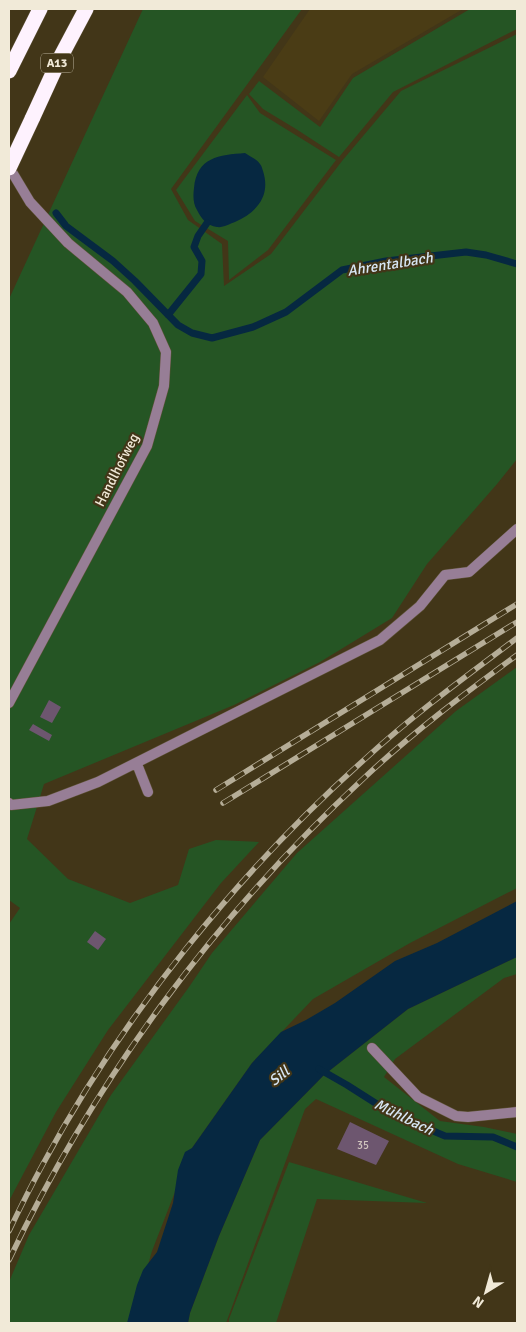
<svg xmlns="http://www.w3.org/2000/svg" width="526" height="1332" viewBox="0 0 526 1332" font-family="Signika,sans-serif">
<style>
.built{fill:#4a3c15}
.green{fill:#255524}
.water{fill:#062841}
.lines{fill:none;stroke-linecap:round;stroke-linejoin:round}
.stream{stroke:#062841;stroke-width:7}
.building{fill:#6d566f}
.lane-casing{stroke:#5e5337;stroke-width:11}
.street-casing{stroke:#5e5337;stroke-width:11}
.highway-casing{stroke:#5e5337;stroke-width:16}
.lane{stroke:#977e96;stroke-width:10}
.street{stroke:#977e96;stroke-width:10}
.highway{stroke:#fef2fe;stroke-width:15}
.rail-casing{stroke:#b5ad97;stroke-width:5.5}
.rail{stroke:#423618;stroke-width:4;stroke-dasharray:11;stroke-linecap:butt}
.highway-bridge-casing{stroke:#5e5337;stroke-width:16;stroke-linecap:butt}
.highway-bridge{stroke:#fef2fe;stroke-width:15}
.labels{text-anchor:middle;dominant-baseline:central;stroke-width:4.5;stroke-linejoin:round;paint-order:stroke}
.number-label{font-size:11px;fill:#d0c5be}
.shield{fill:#423618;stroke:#bcb49e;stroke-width:1}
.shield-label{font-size:12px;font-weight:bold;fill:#f1ead8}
.street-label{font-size:14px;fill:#f1ead8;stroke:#423618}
.water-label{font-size:15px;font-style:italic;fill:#d7e7f5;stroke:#423618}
</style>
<rect width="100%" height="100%" fill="#423618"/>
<path class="built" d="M310 9H463L352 74 319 121 263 77Z"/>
<path class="green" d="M143 9H302L171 189 188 220 222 244 224 286 271 254 342 161 401 91 517 34V459L497 484 427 564 392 618 320 662 234 705 44 784 27 839 68 879 130 903 178 885 189 849 216 840 259 842 221 883 108 1030 56 1112 9 1201V924L20 908 9 900V299Z
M470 9H517V29L393 92 339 157 296 129 263 109 249 94 259 81 320 127 353 78Z
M247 95 260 113 336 160 268 250 229 280 228 241 195 221 176 190Z
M517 667V888L410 943 313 999 252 1063 192 1148 152 1251 131 1323H9V1282L29 1235 111 1095 189 987 212 953 297 853 456 711Z
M517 957V974L504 978 395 1059 384 1077 440 1121 484 1127 517 1134V1182L458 1164 316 1099 305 1109 226 1323H188L190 1313 219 1236 260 1140 324 1075 408 1009Z
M289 1162 427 1203 317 1199 276 1323H229V1319Z"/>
<path class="water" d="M245 153C249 156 257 159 260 164 262 166 262 169 263 171 271 196 257 212 235 222 229 224 223 228 217 227 207 226 201 218 197 210 193 204 193 195 194 188 197 157 219 155 245 153Z
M517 901V957L408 1009 324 1075 260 1140 219 1236 190 1313 188 1323H127L137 1285 143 1270 157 1252 173 1203 178 1170 185 1152 192 1148 252 1063 281 1032 306 1020 335 1003 395 961 437 943Z"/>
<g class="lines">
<path class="stream" d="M56 213 66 226 113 261 135 281 178 325 192 333 212 338 253 327 286 312 342 270 386 261 466 252 486 255 517 264
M168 315 201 274 202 261 194 247 198 236 207 223
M319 1069 347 1085 391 1113 445 1136 493 1137 517 1147"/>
</g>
<path class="building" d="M49 700 61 707 52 723 40 717Z
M33 724 52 735 49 741 29 730Z
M95 931 106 939 98 950 87 942Z
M350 1122 389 1141 376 1165 337 1149Z"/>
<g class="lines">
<defs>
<path id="lane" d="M9 167 30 202 68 243 127 292 153 323 166 352 164 386 147 446 9 703
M137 764 148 792
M9 803 11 805 48 801 98 782 380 640 420 606 445 575 469 572 517 529"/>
<path id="street" d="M372 1048 418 1097 456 1116 468 1117 517 1112"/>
<path id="highway" d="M9 71 40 9
M32 119 60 58 86 9"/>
</defs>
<use href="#lane" class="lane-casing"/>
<use href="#street" class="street-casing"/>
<use href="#highway" class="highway-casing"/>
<use href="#lane" class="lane"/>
<use href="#street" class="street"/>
<use href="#highway" class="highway"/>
<defs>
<path id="rail" d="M216 790 517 604
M223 803 517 622
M9 1231C20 1208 31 1186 43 1164 123 1015 239 871 365 759 413 715 465 677 517 638
M9 1260C95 1079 216 915 364 778 412 733 464 694 517 655"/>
</defs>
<use href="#rail" class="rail-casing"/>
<use href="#rail" class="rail"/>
<defs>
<path id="highway-bridge" d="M9 168 32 119"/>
</defs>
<use href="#highway-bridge" class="highway-bridge-casing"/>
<use href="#highway-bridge" class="highway-bridge"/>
</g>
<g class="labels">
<g class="number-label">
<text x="363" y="1145">35</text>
</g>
<rect class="shield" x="41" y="53.5" width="32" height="19" rx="4"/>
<g class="shield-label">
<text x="57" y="63">A13</text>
</g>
<g class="street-label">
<text transform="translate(117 470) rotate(-63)">Handlhofweg</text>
</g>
<g class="water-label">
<text transform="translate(390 264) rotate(-9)">Ahrentalbach</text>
<text transform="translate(279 1076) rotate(-39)">Sill</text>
<text transform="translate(404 1117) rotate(26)">Mühlbach</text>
</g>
</g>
<rect width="526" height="1332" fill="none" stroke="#f1ead8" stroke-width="20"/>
<g transform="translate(486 1292) rotate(217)" stroke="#423618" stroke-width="4" paint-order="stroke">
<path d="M0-4L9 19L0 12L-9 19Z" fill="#f1ead8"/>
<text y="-8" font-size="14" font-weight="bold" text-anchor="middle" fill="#f1ead8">N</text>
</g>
</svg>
